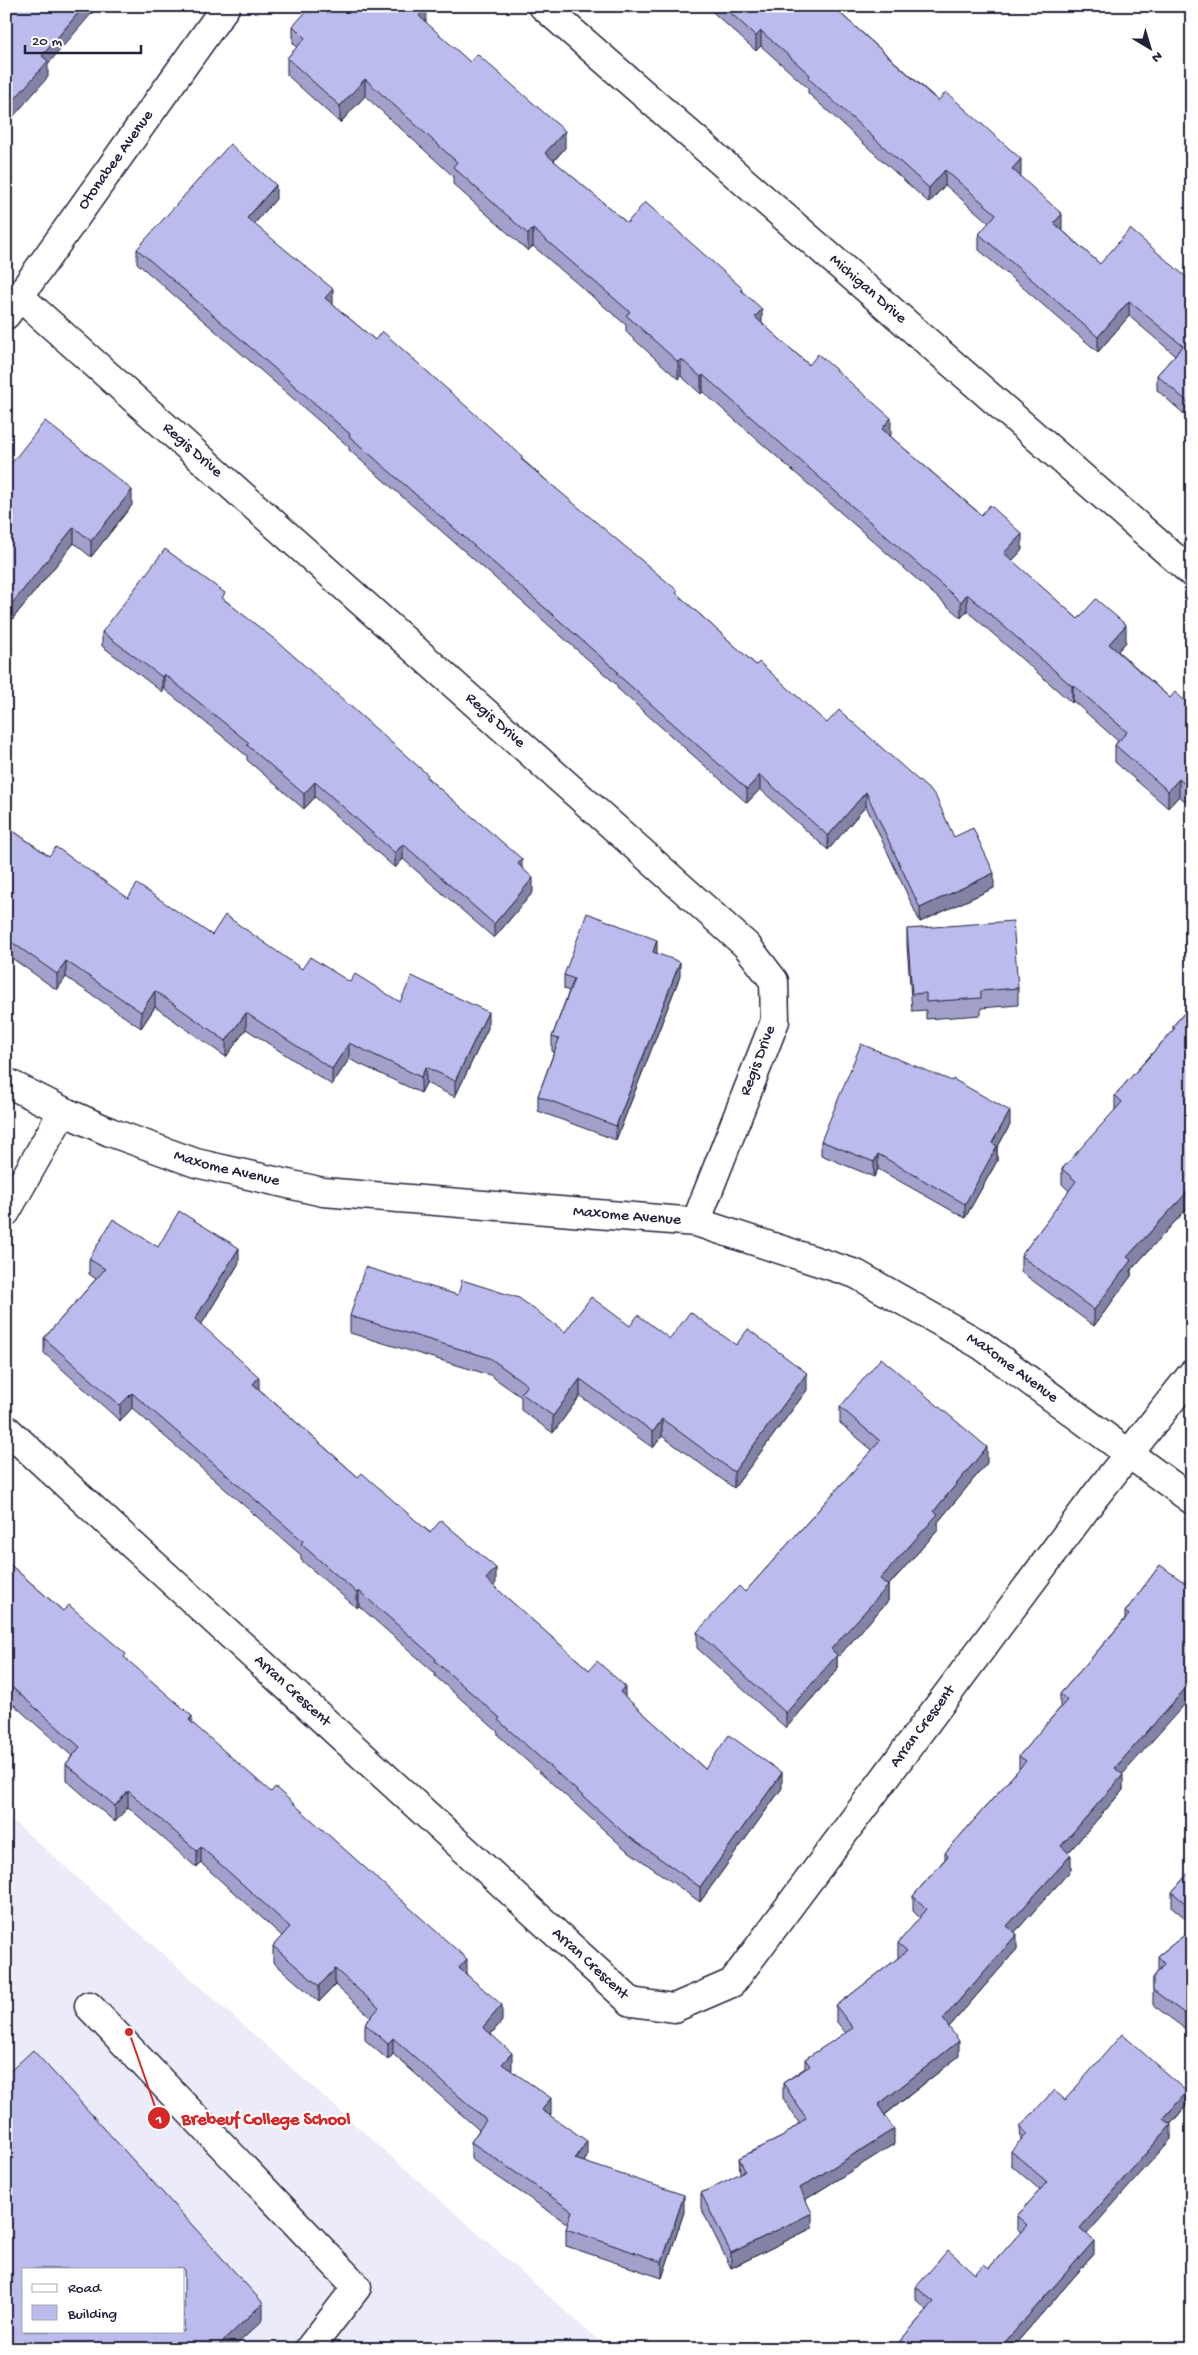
<svg xmlns="http://www.w3.org/2000/svg" width="1198" height="2355" viewBox="0 0 1198 2355" font-family="'Gochi Hand',sans-serif">
<style>
.built{fill:#ebebfa;fill-rule:evenodd}
.lines{fill:none;stroke-linecap:round;stroke-linejoin:round}
.minor-casing{stroke:#22223b;stroke-width:31}
.minor{stroke:#fff;stroke-width:28}
.wall{fill:#a1a1cc;stroke:#22223b}
.shaded-wall{fill:#8383a6;stroke:#22223b}
.building{fill:#bbbbed;stroke:#22223b;fill-rule:evenodd}
.labels{text-anchor:middle;dominant-baseline:central;stroke-width:4;stroke-linejoin:round;paint-order:stroke}
.street-label{font-size:16px;fill:#22223b;stroke:#fff}
.leader{fill:none;stroke:#d62828;stroke-width:2}
.callout-dot{fill:#d62828;stroke:#fff;stroke-width:2}
.mark-label{font-size:15px;text-anchor:middle;font-weight:bold;fill:#fff}
.callout-label{font-size:18px;text-anchor:middle;font-weight:bold;fill:#d62828;stroke:#fff;stroke-width:4;stroke-linejoin:round;paint-order:stroke}
</style>
<rect width="100%" height="100%" fill="#fff"/>
<filter id="ink" filterUnits="userSpaceOnUse"><feTurbulence type="fractalNoise" baseFrequency=".02" numOctaves="2"/><feDisplacementMap in="SourceGraphic" scale="10" xChannelSelector="R" yChannelSelector="G"/><feConvolveMatrix kernelMatrix="1 2 1 2 8 2 1 2 1" color-interpolation-filters="sRGB"/></filter>
<g filter="url(#ink)">
<path class="built" d="M6 1816 20 1827 608 2349H6ZM24 2269H184V2331H24Z"/>
<g class="lines">
<defs>
<g id="minor">
<path id="s1" d="M543 6 1192 573"/>
<path id="s2" d="M19 296 747 946 774 981 775 1021 696 1222"/>
<path id="s3" d="M6 315 226 6"/>
<path id="s4" d="M6 1082 63 1111 110 1132 196 1163 323 1192 696 1222 856 1274 981 1345 1192 1500"/>
<path d="M6 1212 63 1111"/>
<path id="s5" d="M6 1429 631 2002 674 2008 732 1983 1096 1495 1192 1374"/>
<path d="M89 2006 357 2287 309 2349"/>
</g>
</defs>
<use href="#minor" class="minor-casing"/>
<use href="#minor" class="minor"/>
</g>
<path class="wall" d="M706 6H832L1021 174 1020 176 1062 230 1100 264 1192 282V421L1157 390V375L1175 355 1129 316 1098 352 979 250V234L989 223 945 185 929 203 808 93V88L761 46 756 51Z
M426 23 565 148 554 161 627 223 742 292 762 324 891 435 890 436 1022 550 1012 561 1078 619 1126 642 1118 651 1170 698 1192 707V807L1179 796 1168 808 1115 762V745L1118 741 1073 701 1072 703 967 611 961 618 703 392 701 394 681 376 678 379 626 332V325L533 246 528 251 453 184V176L365 96 340 123 287 75V58L297 47 293 43V26Z
M276 199 254 224 332 304 375 340 523 460 678 595 756 665 954 837 994 888 920 922 866 806 828 850 760 789 747 803 617 688V685L349 450V447L137 263V249Z
M6 470 132 505 91 557 74 543 6 627Z
M225 600 428 778 522 868 533 892 494 938 403 859 395 868 315 797 304 809 247 760V756L164 689 162 692 102 646V632Z
M6 826 49 856 128 898 212 935 302 969 350 982 400 1002 488 1028 455 1097 426 1083 421 1093 349 1059 332 1085 246 1029 226 1057 155 1007 141 1028 66 977 57 990 6 954Z
M907 929 1018 988V1005L981 1008V1015L926 1019V1010L912 1011 907 946Z
M657 954 680 976 616 1140 538 1111V1096L554 1052 552 1051V1037L569 991 564 989V975Z
M1192 1004V1203L1131 1270V1276L1094 1326 1021 1272V1256L1069 1191 1062 1184V1169L1115 1111V1095L1173 1030V1026Z
M1010 1125 997 1148V1161L965 1218 878 1169 874 1177 821 1155V1141Z
M158 1247 239 1263 201 1325 259 1389 358 1477 496 1583 493 1586 589 1670 625 1697 705 1769 782 1788 700 1902 624 1848 498 1735V1732L435 1676V1673L359 1606 357 1608 301 1560V1555L132 1408 120 1421 44 1353V1338L96 1279 89 1274V1259Z
M350 1316 565 1332 630 1326 670 1339 736 1345 807 1390 734 1488 662 1436 653 1448 580 1396 553 1433 521 1410V1397L490 1375 350 1333Z
M840 1407 987 1463 938 1522V1530L888 1586V1601L837 1658V1670L786 1728 697 1648V1632L745 1592 872 1450 840 1423Z
M6 1561 63 1611 126 1659 192 1723 467 1975 502 2021 491 2034 512 2069 511 2070 551 2114 550 2115 587 2157 584 2162 684 2212 662 2278 566 2246V2229L568 2224 471 2159V2142L479 2130 393 2054 388 2060 365 2040V2024L371 2017 335 1985 319 2002 273 1962V1946L282 1936 201 1863 197 1868 128 1807 115 1822 66 1780V1764L72 1756 6 1698Z
M1160 1565 1122 1775 1123 1790 1068 1853 1071 1870 1015 1932 1017 1949 949 2027 959 2056 885 2115 894 2144 806 2199 812 2228 731 2268 701 2208V2193L740 2174 739 2158 782 2137 799 2123 783 2098V2083L805 2068V2059L846 2033 836 2021V2006L898 1958V1943L920 1918 913 1911V1896L945 1859V1853L1019 1769V1756L1060 1708V1694L1125 1619V1612Z
M1192 1869V1924L1172 1907V1892Z
M1192 1929V2034L1153 2005V1978L1158 1971V1956Z
M1065 2100 1187 2105 1170 2125 1171 2139 1086 2234 1094 2254 1011 2349H893L927 2310 916 2300V2287L975 2274 989 2268 1021 2232 1017 2229V2216L1040 2190 1011 2165V2151L1021 2141 1020 2127Z"/>
<path class="shaded-wall" d="M84 6H98L48 64V77L6 125V109L42 56Z
M426 8V25L419 16Z
M761 31V46L756 51V36Z
M365 79V96L340 123V106Z
M565 131V148L545 170V153Z
M1021 159V174L1012 185V169Z
M945 170V185L929 203V188Z
M276 185V199L247 232V218Z
M1062 214V230L1054 238V223Z
M533 229V246L528 251V234Z
M333 289V304L325 312V298Z
M1129 301V316L1098 352V337Z
M762 309V326L755 317Z
M681 359V376L678 379V362Z
M703 375V392L701 394V377Z
M891 418V435L882 446V429Z
M132 490V505L91 557V541Z
M74 527V543L6 627V611Z
M1022 534V550L1004 570V553Z
M967 594V611L961 618V602Z
M1126 625V642L1109 661V644Z
M164 674V689L162 692V677Z
M1073 685V701L1072 703V686Z
M760 775V789L747 803V789Z
M1179 779V796L1168 808V791Z
M315 782V797L304 809V794Z
M866 792V806L828 850V836Z
M403 844V859L395 868V853Z
M522 859V874L518 864Z
M994 873V888L920 922V908Z
M533 878V892L494 938V924Z
M657 940V954L653 952Z
M66 961V977L57 990V974Z
M680 962V976L616 1140V1126Z
M155 991V1007L141 1028V1012Z
M488 1012V1028L455 1097V1081Z
M246 1013V1029L226 1057V1041Z
M349 1043V1059L332 1085V1069Z
M426 1067V1083L421 1093V1077Z
M1010 1111V1125L997 1148V1161L965 1218V1204L992 1143Z
M878 1154V1169L874 1177V1162Z
M1192 1171V1187L1188 1175Z
M1192 1187V1203L1131 1270V1276L1094 1326V1310L1127 1257Z
M239 1248V1263L195 1335V1319Z
M807 1373V1390L734 1488V1472Z
M259 1377V1392L253 1384Z
M580 1379V1396L553 1433V1416Z
M132 1393V1408L120 1421V1405Z
M662 1419V1436L653 1448V1432Z
M987 1447V1463L938 1522V1530L888 1586V1601L837 1658V1670L786 1728V1713L880 1579 934 1511Z
M496 1568V1583L486 1595V1579Z
M359 1591V1606L357 1608V1593Z
M1192 1681V1696L1115 1783V1768Z
M625 1686V1702L620 1692Z
M192 1716V1733L189 1720Z
M782 1773V1788L700 1902V1887Z
M1123 1775V1790L1061 1861V1846Z
M128 1791V1807L115 1822V1806Z
M201 1847V1863L197 1868V1851Z
M1071 1855V1870L1007 1941V1926Z
M1017 1934V1949L943 2034V2019Z
M467 1959V1976L459 1968Z
M335 1969V1985L319 2002V1986Z
M502 2005V2021L483 2043V2027Z
M393 2038V2054L388 2060V2044Z
M959 2041V2056L878 2120V2105Z
M512 2053V2069L502 2081V2064Z
M1187 2092V2105L1163 2132V2119Z
M551 2098V2114L542 2126V2110Z
M1171 2125V2139L1080 2242V2228Z
M894 2129V2144L800 2203V2188Z
M587 2141V2157L575 2175V2159Z
M684 2195V2212L662 2278V2262Z
M812 2213V2228L731 2268V2253Z
M1094 2241V2254L1011 2349H999Z
M263 2303V2320L232 2349H215Z
M991 2343V2349H986Z"/>
<path class="building" d="M6 6H84L42 56 48 61 6 109Z
M311 6H425L426 8 419 16 470 62 477 54 565 131 545 153 627 223 645 202 742 288 741 290 762 309 755 317 809 365 818 354 859 390 891 418 882 429 981 515 990 505 1022 534 1004 553 1078 619 1096 599 1126 625 1109 644 1170 698 1175 692 1192 707V790L1179 779 1168 791 1115 745 1127 732 1073 685 1072 686 967 594 961 602 703 375 701 377 681 359 678 362 626 315 630 312 533 229 528 234 453 167 457 162 365 79 340 106 287 58 305 38 293 26Z
M723 6H832L938 101 946 92 1021 159 1012 169 1062 214 1054 223 1100 264 1130 229 1192 282V406L1157 375 1183 346 1129 301 1098 337 979 234 996 214 945 170 929 188 808 78 810 75 761 31 756 36Z
M230 144 276 185 247 218 333 289 325 298 375 340 382 331 523 457 521 459 678 591 676 593 756 665 759 662 827 723 839 710 935 795 954 837 973 828 994 873 920 908 866 792 828 836 760 775 747 789 617 674 618 672 349 436 350 434 137 249Z
M45 421 132 490 91 541 74 527 6 611V478L10 474 6 470Z
M165 549 225 593 222 598 278 642 428 775 426 777 522 859 518 864 533 878 494 924 403 844 395 853 315 782 304 794 247 745 249 743 164 674 162 677 102 632Z
M6 826 49 856 56 847 128 898 137 884 212 935 225 915 302 969 310 957 350 982 355 974 400 1002 412 976 488 1012 455 1081 426 1067 421 1077 349 1043 332 1069 246 1013 226 1041 155 991 141 1012 66 961 57 974 6 938Z
M587 913 657 940 653 952 680 962 616 1126 538 1096 559 1039 552 1037 574 979 564 975Z
M1013 921 1018 988 981 991V998L926 1002V993L912 994 907 929Z
M1192 1004V1171L1188 1175 1192 1179V1187L1127 1257 1131 1260 1094 1310 1021 1256 1076 1181 1062 1169 1122 1102 1115 1095 1175 1028 1173 1026Z
M861 1044 952 1081 953 1079 1010 1111 992 1143 997 1146 965 1204 878 1154 874 1162 821 1141Z
M179 1211 239 1248 195 1319 259 1377 253 1384 358 1477 362 1473 430 1533 441 1520 496 1568 486 1579 589 1670 597 1661 625 1686 620 1692 705 1769 729 1735 782 1773 700 1887 624 1833 498 1720 500 1718 435 1661 436 1659 359 1591 357 1593 301 1544 303 1541 132 1393 120 1405 44 1338 105 1269 89 1259 113 1219 158 1247Z
M365 1267 458 1295 462 1280 519 1298 565 1332 591 1297 630 1326 638 1315 670 1339 690 1312 736 1345 748 1329 807 1373 734 1472 662 1419 653 1432 580 1379 553 1416 521 1393 527 1385 490 1358 350 1316Z
M881 1358 987 1447 934 1511 938 1514 880 1579 888 1586 831 1649 837 1655 786 1713 697 1632 739 1586 745 1592 880 1441 840 1407Z
M6 1561 63 1611 69 1605 126 1654 124 1657 192 1716 189 1720 271 1792 275 1787 467 1959 459 1968 502 2005 483 2027 512 2053 502 2064 551 2098 542 2110 587 2141 575 2159 684 2195 662 2262 566 2229 572 2211 471 2142 486 2120 393 2038 388 2044 365 2024 379 2008 335 1969 319 1986 273 1946 290 1927 201 1847 197 1851 128 1791 115 1806 66 1764 80 1747 6 1682Z
M1160 1565 1192 1588V1681L1115 1768 1123 1775 1061 1846 1071 1855 1007 1926 1017 1934 943 2019 959 2041 878 2105 894 2129 800 2188 812 2213 731 2253 701 2193 745 2171 739 2158 782 2137 806 2118 783 2083 810 2066 805 2059 853 2028 836 2006 907 1951 898 1943 927 1909 913 1896 948 1856 945 1853 1026 1761 1019 1756 1067 1700 1060 1694 1129 1615 1125 1612Z
M1192 1869V1909L1172 1892Z
M1192 1929V2019L1153 1990V1978L1164 1964 1158 1956Z
M1122 2034 1187 2092 1163 2119 1171 2125 1080 2228 1094 2241 999 2349 991 2343 986 2349H893L934 2302 916 2287 948 2250 975 2274 984 2264 989 2268 1027 2225 1017 2216 1047 2182 1011 2151 1027 2133 1020 2127 1054 2090 1065 2100Z
M33 2050 263 2303 215 2349H6V2075ZM24 2269H184V2331H24Z"/>
</g>
<g class="labels">
<g class="street-label">
<text stroke="none"><textPath href="#s3" startOffset="190">Otonabee Avenue</textPath></text>
<text stroke="none"><textPath href="#s1" startOffset="431">Michigan Drive</textPath></text>
<text stroke="none"><textPath href="#s2" startOffset="232">Regis Drive</textPath></text>
<text stroke="none"><textPath href="#s2" startOffset="638">Regis Drive</textPath></text>
<text transform="translate(759 1061) rotate(-69)">Regis Drive</text>
<text stroke="none"><textPath href="#s4" startOffset="238">Maxome Avenue</textPath></text>
<text stroke="none"><textPath href="#s4" startOffset="642">Maxome Avenue</textPath></text>
<text stroke="none"><textPath href="#s4" startOffset="1062">Maxome Avenue</textPath></text>
<text stroke="none"><textPath href="#s5" startOffset="388">Arran Crescent</textPath></text>
<text stroke="none"><textPath href="#s5" startOffset="1274">Arran Crescent</textPath></text>
<text stroke="none"><textPath href="#s5" startOffset="792">Arran Crescent</textPath></text>
</g>
</g>
<path class="leader" d="M129 2032L159 2118"/>
<g class="callout-dot">
<circle cx="129" cy="2032" r="5"/>
<circle cx="159" cy="2118" r="12"/>
</g>
<g class="mark-label">
<text x="159" y="2123">1</text>
</g>
<g class="callout-label">
<text x="266" y="2124">Brebeuf College School</text>
</g>
<rect width="1198" height="2355" fill="none" stroke="#fff" stroke-width="25"/>
<rect x="12" y="12" width="1173" height="2330" fill="none" stroke="#22223b" stroke-width="2" filter="url(#ink)"/>
<rect x="22" y="2268" width="162" height="65" fill="#ffffff" stroke="#a7a7b1"/>
<rect x="32" y="2284" width="25" height="8" fill="#ffffff" stroke="#a7a7b1"/>
<text x="68" y="2292" font-size="15" fill="#22223b">Road</text>
<rect x="32" y="2305" width="25" height="15" fill="#bbbbed" stroke="#a7a7b1"/>
<text x="68" y="2318" font-size="15" fill="#22223b">Building</text>
<g transform="translate(1150 48) rotate(142)" stroke="#ffffff" stroke-width="4" paint-order="stroke">
<path d="M0-4L9 19L0 12L-9 19Z" fill="#22223b"/>
<text y="-8" font-size="14" font-weight="bold" text-anchor="middle" fill="#22223b">N</text>
</g>
<path d="M25 45v8h116v-8" fill="none" stroke="#22223b" stroke-width="2.5"/>
<text x="32" y="45" font-size="15" fill="#22223b" stroke="#ffffff" stroke-width="4" paint-order="stroke">20 m</text>
</svg>
